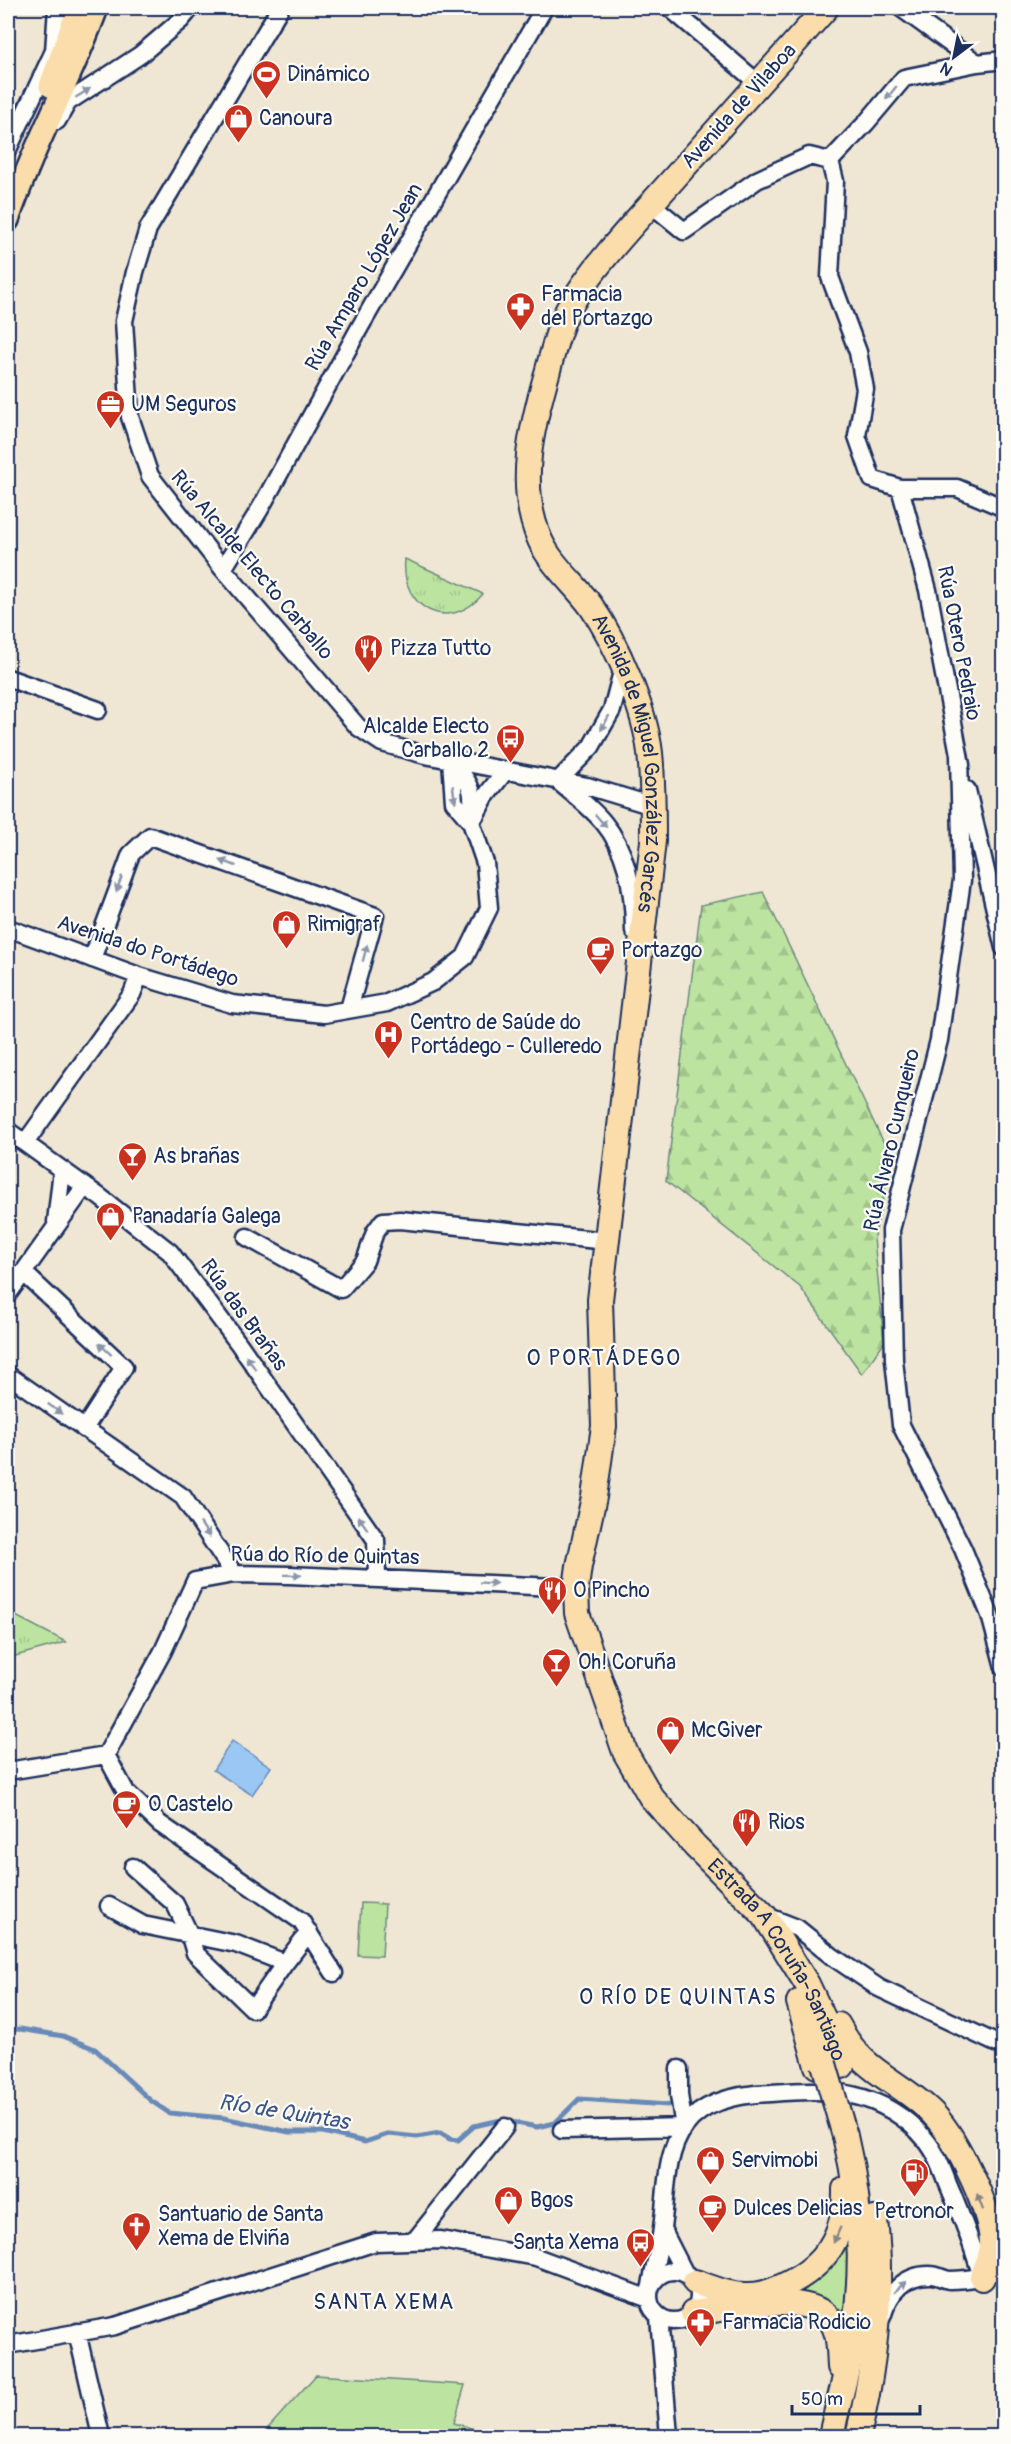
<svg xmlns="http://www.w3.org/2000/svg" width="1011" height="2444" viewBox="0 0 1011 2444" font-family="Pangolin,sans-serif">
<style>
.grass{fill:#bce4a0;stroke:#6c8a7f;stroke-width:1.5}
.forest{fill:url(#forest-firs);stroke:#6c8a7f;stroke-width:1.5}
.park{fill:url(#park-tufts);stroke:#6c8a7f;stroke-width:1.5}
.water{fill:#9ac7f4;stroke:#678ab8;stroke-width:1.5}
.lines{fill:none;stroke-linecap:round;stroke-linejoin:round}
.stream{stroke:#678ab8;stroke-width:5}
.minor-casing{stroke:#1b2f5e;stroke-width:21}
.major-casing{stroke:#1b2f5e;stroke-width:26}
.highway-casing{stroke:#1b2f5e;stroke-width:28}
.minor{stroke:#fdfcf7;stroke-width:16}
.major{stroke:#faddab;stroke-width:21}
.highway{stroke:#faddab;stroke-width:24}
.highway-bridge-casing{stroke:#1b2f5e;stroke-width:28;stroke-linecap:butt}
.highway-bridge{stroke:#faddab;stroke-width:24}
.oneway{fill:#8c96aa}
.oneway2{fill:#8a8684}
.labels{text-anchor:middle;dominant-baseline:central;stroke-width:4.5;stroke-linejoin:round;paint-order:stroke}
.poi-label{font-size:21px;fill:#1b2f5e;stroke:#fdfcf7;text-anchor:start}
.street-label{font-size:21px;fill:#1b2f5e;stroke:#fdfcf7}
.neighbourhood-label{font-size:22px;letter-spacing:1.5px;fill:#1b2f5e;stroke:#fdfcf7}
.water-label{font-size:22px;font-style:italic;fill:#3b5584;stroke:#fdfcf7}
</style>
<defs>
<pattern id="forest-firs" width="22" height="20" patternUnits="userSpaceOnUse" patternTransform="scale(1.5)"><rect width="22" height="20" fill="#bce4a0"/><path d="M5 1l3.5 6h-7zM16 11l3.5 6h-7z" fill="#a1c48c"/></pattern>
<pattern id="park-tufts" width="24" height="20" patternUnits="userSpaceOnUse" patternTransform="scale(1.5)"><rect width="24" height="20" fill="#bce4a0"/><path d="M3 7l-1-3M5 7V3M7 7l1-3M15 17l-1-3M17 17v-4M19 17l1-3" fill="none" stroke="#a1c48c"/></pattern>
</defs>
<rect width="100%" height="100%" fill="#efe6d4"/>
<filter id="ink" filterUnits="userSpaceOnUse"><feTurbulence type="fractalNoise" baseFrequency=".0167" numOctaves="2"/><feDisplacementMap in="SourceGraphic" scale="12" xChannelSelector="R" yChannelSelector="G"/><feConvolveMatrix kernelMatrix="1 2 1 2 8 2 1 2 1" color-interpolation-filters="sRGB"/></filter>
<g filter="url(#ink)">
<path class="grass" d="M361 1903 385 1904 382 1956 358 1955Z
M849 2235 844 2320 800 2294C822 2277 835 2259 849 2235Z
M316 2375 465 2385 454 2423 478 2430 476 2436H261Z"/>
<path class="forest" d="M763 892 892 1160 874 1238 884 1342 862 1374 800 1287 666 1181 701 905Z"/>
<path class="park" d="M405 559 483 594C449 634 400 609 405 559Z
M8 1612 66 1642 8 1658Z"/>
<path class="water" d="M232 1741 271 1767 252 1795 213 1770Z"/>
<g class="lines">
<path class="stream" d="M8 2030 20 2029 63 2036 95 2049 150 2100 169 2113 224 2118 289 2132H323L365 2142 389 2134 417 2137 440 2133 450 2139 458 2140 474 2126 501 2120 537 2127 555 2123 579 2099 668 2105"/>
<defs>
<path id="minor" d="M280 8 148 229 135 272 124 321 130 417 150 476 223 569 358 727 382 743 425 755 587 786 653 806
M670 8 759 84
M901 8 977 63
M57 121 68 102 140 55 181 20 191 8
M8 149 54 51 57 8
M830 161 866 123 904 78 977 63 1004 60
M651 204 684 231 757 180 809 156 830 161 835 181 830 277 858 352 865 389 857 436 872 479 900 488H957L1004 508
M900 488 928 590 961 765
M223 569 260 509 360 327 544 8
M8 678 98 710
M959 755 962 880 939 1040 891 1230 894 1360 901 1425 963 1549 990 1615 1004 1667
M451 760C472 787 475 787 471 822
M558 781 591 747 612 710 623 668
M559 782C574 795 591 807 604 823 628 852 634 894 634 931
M967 790 1004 948
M475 816 485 797 506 770
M8 928 139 976 232 1004 324 1014 387 1003 433 982 465 957 489 908 485 863 471 822 454 802 451 760
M92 959 131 854 150 836 375 916 349 1009
M8 1131 100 1197 170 1252 239 1344 376 1540 377 1577
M25 1143 132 994 139 976
M56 1222 62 1170
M247 1237 341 1289 365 1261 375 1232 383 1221 400 1220 607 1241
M23 1272 124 1367 84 1429
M8 1294 85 1186
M8 1375 183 1497 234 1574
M8 1771 106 1755
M133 1867 175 1904 189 1933 195 1953 253 2009 285 1963
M109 1906 143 1925 236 1944 285 1963 309 1932
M764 1915 797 1928 833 1957 879 1988 1004 2047
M334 1973 301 1921 160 1824 126 1792 106 1755 163 1651 195 1581 234 1574 289 1575 576 1588
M562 2130 684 2127 679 2095V2069
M662 2229 685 2274
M416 2239 505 2127
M649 2296a25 25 0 1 1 50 0a25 25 0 1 1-50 0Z
M651 2286C654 2266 660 2247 662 2228 667 2194 664 2155 685 2126 704 2100 740 2094 771 2093 797 2091 826 2089 852 2095 880 2101 907 2117 925 2139 936 2152 942 2168 948 2184 961 2215 973 2245 982 2278
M659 2317 669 2436
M882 2317C889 2293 904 2274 931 2275 937 2275 943 2279 949 2280 972 2280 983 2276 1004 2268
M77 2332 101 2436
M8 2345 115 2326 376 2242 441 2240 536 2257 649 2299"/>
<path id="major" d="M50 86 78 8
M8 220C33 146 71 80 97 8"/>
<g id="highway">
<path id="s1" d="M826 8C774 67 721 126 668 185 637 220 593 266 570 306 559 325 554 348 548 370 532 425 516 485 540 540 551 565 575 584 591 606 616 642 645 709 650 753 653 782 653 812 653 841L600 1300 604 1426 594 1497 579 1566 576 1588 577 1613 625 1752 651 1797 695 1846 764 1915 807 1984 827 2026 842 2066"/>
<path d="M799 2002 817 2066"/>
<path d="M838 2025C862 2072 891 2076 927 2108 954 2131 990 2207 992 2242 993 2253 986 2267 982 2278"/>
<path d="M695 2282C712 2288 731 2296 749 2295 761 2295 775 2290 785 2285 826 2266 846 2234 845 2189"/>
<path d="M693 2313C727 2309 804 2290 829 2318 840 2331 839 2351 840 2367"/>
<path d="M831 2436C838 2403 849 2367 854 2333 864 2267 861 2201 845 2136"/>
<path d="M858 2436C875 2366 883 2292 875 2219"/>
</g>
</defs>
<use href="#minor" class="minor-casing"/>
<use href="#major" class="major-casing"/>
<use href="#highway" class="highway-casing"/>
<use href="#minor" class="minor"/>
<use href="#major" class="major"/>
<use href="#highway" class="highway"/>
<defs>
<path id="highway-bridge" d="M824 2064 845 2136"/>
</defs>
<use href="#highway-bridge" class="highway-bridge-casing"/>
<use href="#highway-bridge" class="highway-bridge"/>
</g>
<defs><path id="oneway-solid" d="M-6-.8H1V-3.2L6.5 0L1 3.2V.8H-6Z" transform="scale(1.5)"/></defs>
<g class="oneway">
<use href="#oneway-solid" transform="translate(83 93) rotate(-32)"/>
<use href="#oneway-solid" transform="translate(891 93) rotate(129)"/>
<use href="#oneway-solid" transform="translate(605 723) rotate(119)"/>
<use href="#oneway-solid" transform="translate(454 794) rotate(80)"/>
<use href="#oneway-solid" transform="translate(601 821) rotate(49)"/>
<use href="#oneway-solid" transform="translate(228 863) rotate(-160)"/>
<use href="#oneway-solid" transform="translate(119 884) rotate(110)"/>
<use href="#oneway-solid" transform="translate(365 953) rotate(-75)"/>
<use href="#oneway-solid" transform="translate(105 1349) rotate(-137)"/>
<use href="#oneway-solid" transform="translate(251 1363) rotate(-125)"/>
<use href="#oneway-solid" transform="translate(55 1409) rotate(36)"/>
<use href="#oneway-solid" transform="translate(363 1523) rotate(-125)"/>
<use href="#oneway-solid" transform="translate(205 1530) rotate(56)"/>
<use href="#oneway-solid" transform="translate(293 1575) rotate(1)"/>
<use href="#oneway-solid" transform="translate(488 1583) rotate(3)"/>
<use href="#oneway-solid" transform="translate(900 2287) rotate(-41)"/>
</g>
<g class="oneway2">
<use href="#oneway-solid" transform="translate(980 2202) rotate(-110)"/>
<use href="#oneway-solid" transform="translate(837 2235) rotate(114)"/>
</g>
</g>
<defs>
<symbol id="stadium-pin" viewBox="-11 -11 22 30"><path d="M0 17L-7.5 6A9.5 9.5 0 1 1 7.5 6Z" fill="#c8321e" stroke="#fdfcf7"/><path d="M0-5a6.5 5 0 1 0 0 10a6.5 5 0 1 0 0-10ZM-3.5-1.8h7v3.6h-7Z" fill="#fff"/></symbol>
<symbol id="shop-pin" viewBox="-11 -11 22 30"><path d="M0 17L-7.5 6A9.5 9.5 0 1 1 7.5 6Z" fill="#c8321e" stroke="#fdfcf7"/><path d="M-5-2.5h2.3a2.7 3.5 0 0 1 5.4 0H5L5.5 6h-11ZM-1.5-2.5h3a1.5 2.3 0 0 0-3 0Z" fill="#fff"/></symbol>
<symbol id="pharmacy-pin" viewBox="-11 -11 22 30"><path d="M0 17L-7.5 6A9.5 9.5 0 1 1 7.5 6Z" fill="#c8321e" stroke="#fdfcf7"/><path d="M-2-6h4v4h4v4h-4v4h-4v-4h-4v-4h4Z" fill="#fff"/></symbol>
<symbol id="office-pin" viewBox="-11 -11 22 30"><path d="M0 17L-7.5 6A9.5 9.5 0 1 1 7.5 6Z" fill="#c8321e" stroke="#fdfcf7"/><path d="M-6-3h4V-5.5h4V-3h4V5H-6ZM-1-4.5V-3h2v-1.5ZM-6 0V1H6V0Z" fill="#fff"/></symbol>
<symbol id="restaurant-pin" viewBox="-11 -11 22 30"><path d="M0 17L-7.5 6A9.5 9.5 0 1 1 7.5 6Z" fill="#c8321e" stroke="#fdfcf7"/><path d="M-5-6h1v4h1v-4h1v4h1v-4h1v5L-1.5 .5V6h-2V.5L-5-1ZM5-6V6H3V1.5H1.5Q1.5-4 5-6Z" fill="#fff"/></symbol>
<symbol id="bus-pin" viewBox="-11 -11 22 30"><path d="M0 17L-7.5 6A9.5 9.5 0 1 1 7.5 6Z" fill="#c8321e" stroke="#fdfcf7"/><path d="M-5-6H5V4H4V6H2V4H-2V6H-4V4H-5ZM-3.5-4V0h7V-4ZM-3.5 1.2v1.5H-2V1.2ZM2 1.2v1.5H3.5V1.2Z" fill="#fff"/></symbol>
<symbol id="cafe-pin" viewBox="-11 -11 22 30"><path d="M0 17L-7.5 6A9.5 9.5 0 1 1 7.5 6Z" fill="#c8321e" stroke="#fdfcf7"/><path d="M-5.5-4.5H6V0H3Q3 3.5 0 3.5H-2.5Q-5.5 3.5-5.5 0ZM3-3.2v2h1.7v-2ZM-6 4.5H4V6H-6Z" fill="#fff"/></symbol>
<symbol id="hospital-pin" viewBox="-11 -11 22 30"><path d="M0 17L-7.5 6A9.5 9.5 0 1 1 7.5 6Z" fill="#c8321e" stroke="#fdfcf7"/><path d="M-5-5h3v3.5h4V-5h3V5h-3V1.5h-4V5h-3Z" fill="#fff"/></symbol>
<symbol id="bar-pin" viewBox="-11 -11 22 30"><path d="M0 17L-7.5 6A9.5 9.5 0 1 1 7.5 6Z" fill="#c8321e" stroke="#fdfcf7"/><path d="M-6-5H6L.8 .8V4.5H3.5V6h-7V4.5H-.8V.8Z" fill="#fff"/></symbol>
<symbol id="fuel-pin" viewBox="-11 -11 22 30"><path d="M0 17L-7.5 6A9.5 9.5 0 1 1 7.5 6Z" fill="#c8321e" stroke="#fdfcf7"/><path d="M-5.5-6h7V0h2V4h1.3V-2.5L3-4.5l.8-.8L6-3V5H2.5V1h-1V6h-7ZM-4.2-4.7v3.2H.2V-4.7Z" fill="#fff"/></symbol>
<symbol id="church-pin" viewBox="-11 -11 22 30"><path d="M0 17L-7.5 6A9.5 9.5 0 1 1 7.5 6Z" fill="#c8321e" stroke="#fdfcf7"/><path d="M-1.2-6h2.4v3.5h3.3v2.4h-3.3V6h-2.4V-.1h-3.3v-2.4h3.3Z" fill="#fff"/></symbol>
</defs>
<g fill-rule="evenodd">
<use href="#stadium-pin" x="250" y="58" width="33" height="45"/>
<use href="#shop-pin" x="222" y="102" width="33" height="45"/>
<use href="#pharmacy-pin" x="504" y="290" width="33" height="45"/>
<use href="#office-pin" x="94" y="388" width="33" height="45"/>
<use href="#restaurant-pin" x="352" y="632" width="33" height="45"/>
<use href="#bus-pin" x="494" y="722" width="33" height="45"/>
<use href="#shop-pin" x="270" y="908" width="33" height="45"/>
<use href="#cafe-pin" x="584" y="934" width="33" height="45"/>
<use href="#hospital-pin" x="372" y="1018" width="33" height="45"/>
<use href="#bar-pin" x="116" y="1140" width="33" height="45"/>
<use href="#shop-pin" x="94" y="1200" width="33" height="45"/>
<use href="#restaurant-pin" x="536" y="1574" width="33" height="45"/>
<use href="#bar-pin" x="540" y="1646" width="33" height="45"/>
<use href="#shop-pin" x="654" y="1714" width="33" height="45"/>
<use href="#cafe-pin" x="110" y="1788" width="33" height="45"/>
<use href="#restaurant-pin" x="730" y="1806" width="33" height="45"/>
<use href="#shop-pin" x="694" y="2144" width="33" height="45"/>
<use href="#fuel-pin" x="898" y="2156" width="33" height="45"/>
<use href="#shop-pin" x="492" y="2184" width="33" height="45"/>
<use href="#cafe-pin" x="696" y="2192" width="33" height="45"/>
<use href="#church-pin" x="120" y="2210" width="33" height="45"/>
<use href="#bus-pin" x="624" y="2226" width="33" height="45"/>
<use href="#pharmacy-pin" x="684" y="2306" width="33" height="45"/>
</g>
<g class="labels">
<g class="poi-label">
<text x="287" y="74">Dinámico</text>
<text x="259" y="118">Canoura</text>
<text x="541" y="294">Farmacia<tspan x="541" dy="24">del Portazgo</tspan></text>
<text x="131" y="404">UM Seguros</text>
<text x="390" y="648">Pizza Tutto</text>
<text x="489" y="726" text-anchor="end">Alcalde Electo<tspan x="489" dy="24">Carballo 2</tspan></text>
<text x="307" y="924">Rimigraf</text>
<text x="621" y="950">Portazgo</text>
<text x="410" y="1022">Centro de Saúde do<tspan x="410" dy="24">Portádego - Culleredo</tspan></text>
<text x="153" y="1156">As brañas</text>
<text x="132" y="1216">Panadaría Galega</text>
<text x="573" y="1590">O Pincho</text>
<text x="578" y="1662">Oh! Coruña</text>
<text x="691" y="1730">McGiver</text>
<text x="148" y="1804">O Castelo</text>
<text x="768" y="1822">Rios</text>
<text x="731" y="2160">Servimobi</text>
<text x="530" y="2200">Bgos</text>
<text x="733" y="2208">Dulces Delicias</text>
<text x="914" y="2211" text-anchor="middle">Petronor</text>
<text x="158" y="2214">Santuario de Santa<tspan x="158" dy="24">Xema de Elviña</tspan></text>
<text x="619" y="2242" text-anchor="end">Santa Xema</text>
<text x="722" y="2322">Farmacia Rodicio</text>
</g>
<g class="street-label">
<text transform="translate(739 106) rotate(-48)">Avenida de Vilaboa</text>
<text transform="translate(364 277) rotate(-60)">Rúa Amparo López Jean</text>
<text transform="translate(252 565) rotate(50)">Rúa Alcalde Electo Carballo</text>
<text transform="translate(959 643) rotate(79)">Rúa Otero Pedraio</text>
<text stroke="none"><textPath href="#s1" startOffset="884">Avenida de Miguel González Garcés</textPath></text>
<text transform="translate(148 951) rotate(18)">Avenida do Portádego</text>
<text transform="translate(892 1140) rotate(-77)">Rúa Álvaro Cunqueiro</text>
<text transform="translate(244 1315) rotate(54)">Rúa das Brañas</text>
<text transform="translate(325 1556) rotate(1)">Rúa do Río de Quintas</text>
<text stroke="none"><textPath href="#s1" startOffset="2151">Estrada A Coruña-Santiago</textPath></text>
</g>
<g class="neighbourhood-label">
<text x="604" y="1358">O PORTÁDEGO</text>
<text x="678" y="1997">O RÍO DE QUINTAS</text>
<text x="384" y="2302">SANTA XEMA</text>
</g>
<g class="water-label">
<text transform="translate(284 2112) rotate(9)">Río de Quintas</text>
</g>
</g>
<rect width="1011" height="2444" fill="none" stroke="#fdfcf7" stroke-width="30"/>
<rect x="15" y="15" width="981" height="2414" fill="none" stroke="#1b2f5e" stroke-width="2" filter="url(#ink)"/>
<g transform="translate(954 57) rotate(212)" stroke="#fdfcf7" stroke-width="4.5" paint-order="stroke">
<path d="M0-4.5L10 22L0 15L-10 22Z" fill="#1b2f5e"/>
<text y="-9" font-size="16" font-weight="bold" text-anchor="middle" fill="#1b2f5e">N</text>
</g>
<path d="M792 2405v9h128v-9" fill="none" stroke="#1b2f5e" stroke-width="3"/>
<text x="801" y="2405" font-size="18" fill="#1b2f5e" stroke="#fdfcf7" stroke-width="4.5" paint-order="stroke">50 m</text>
</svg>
